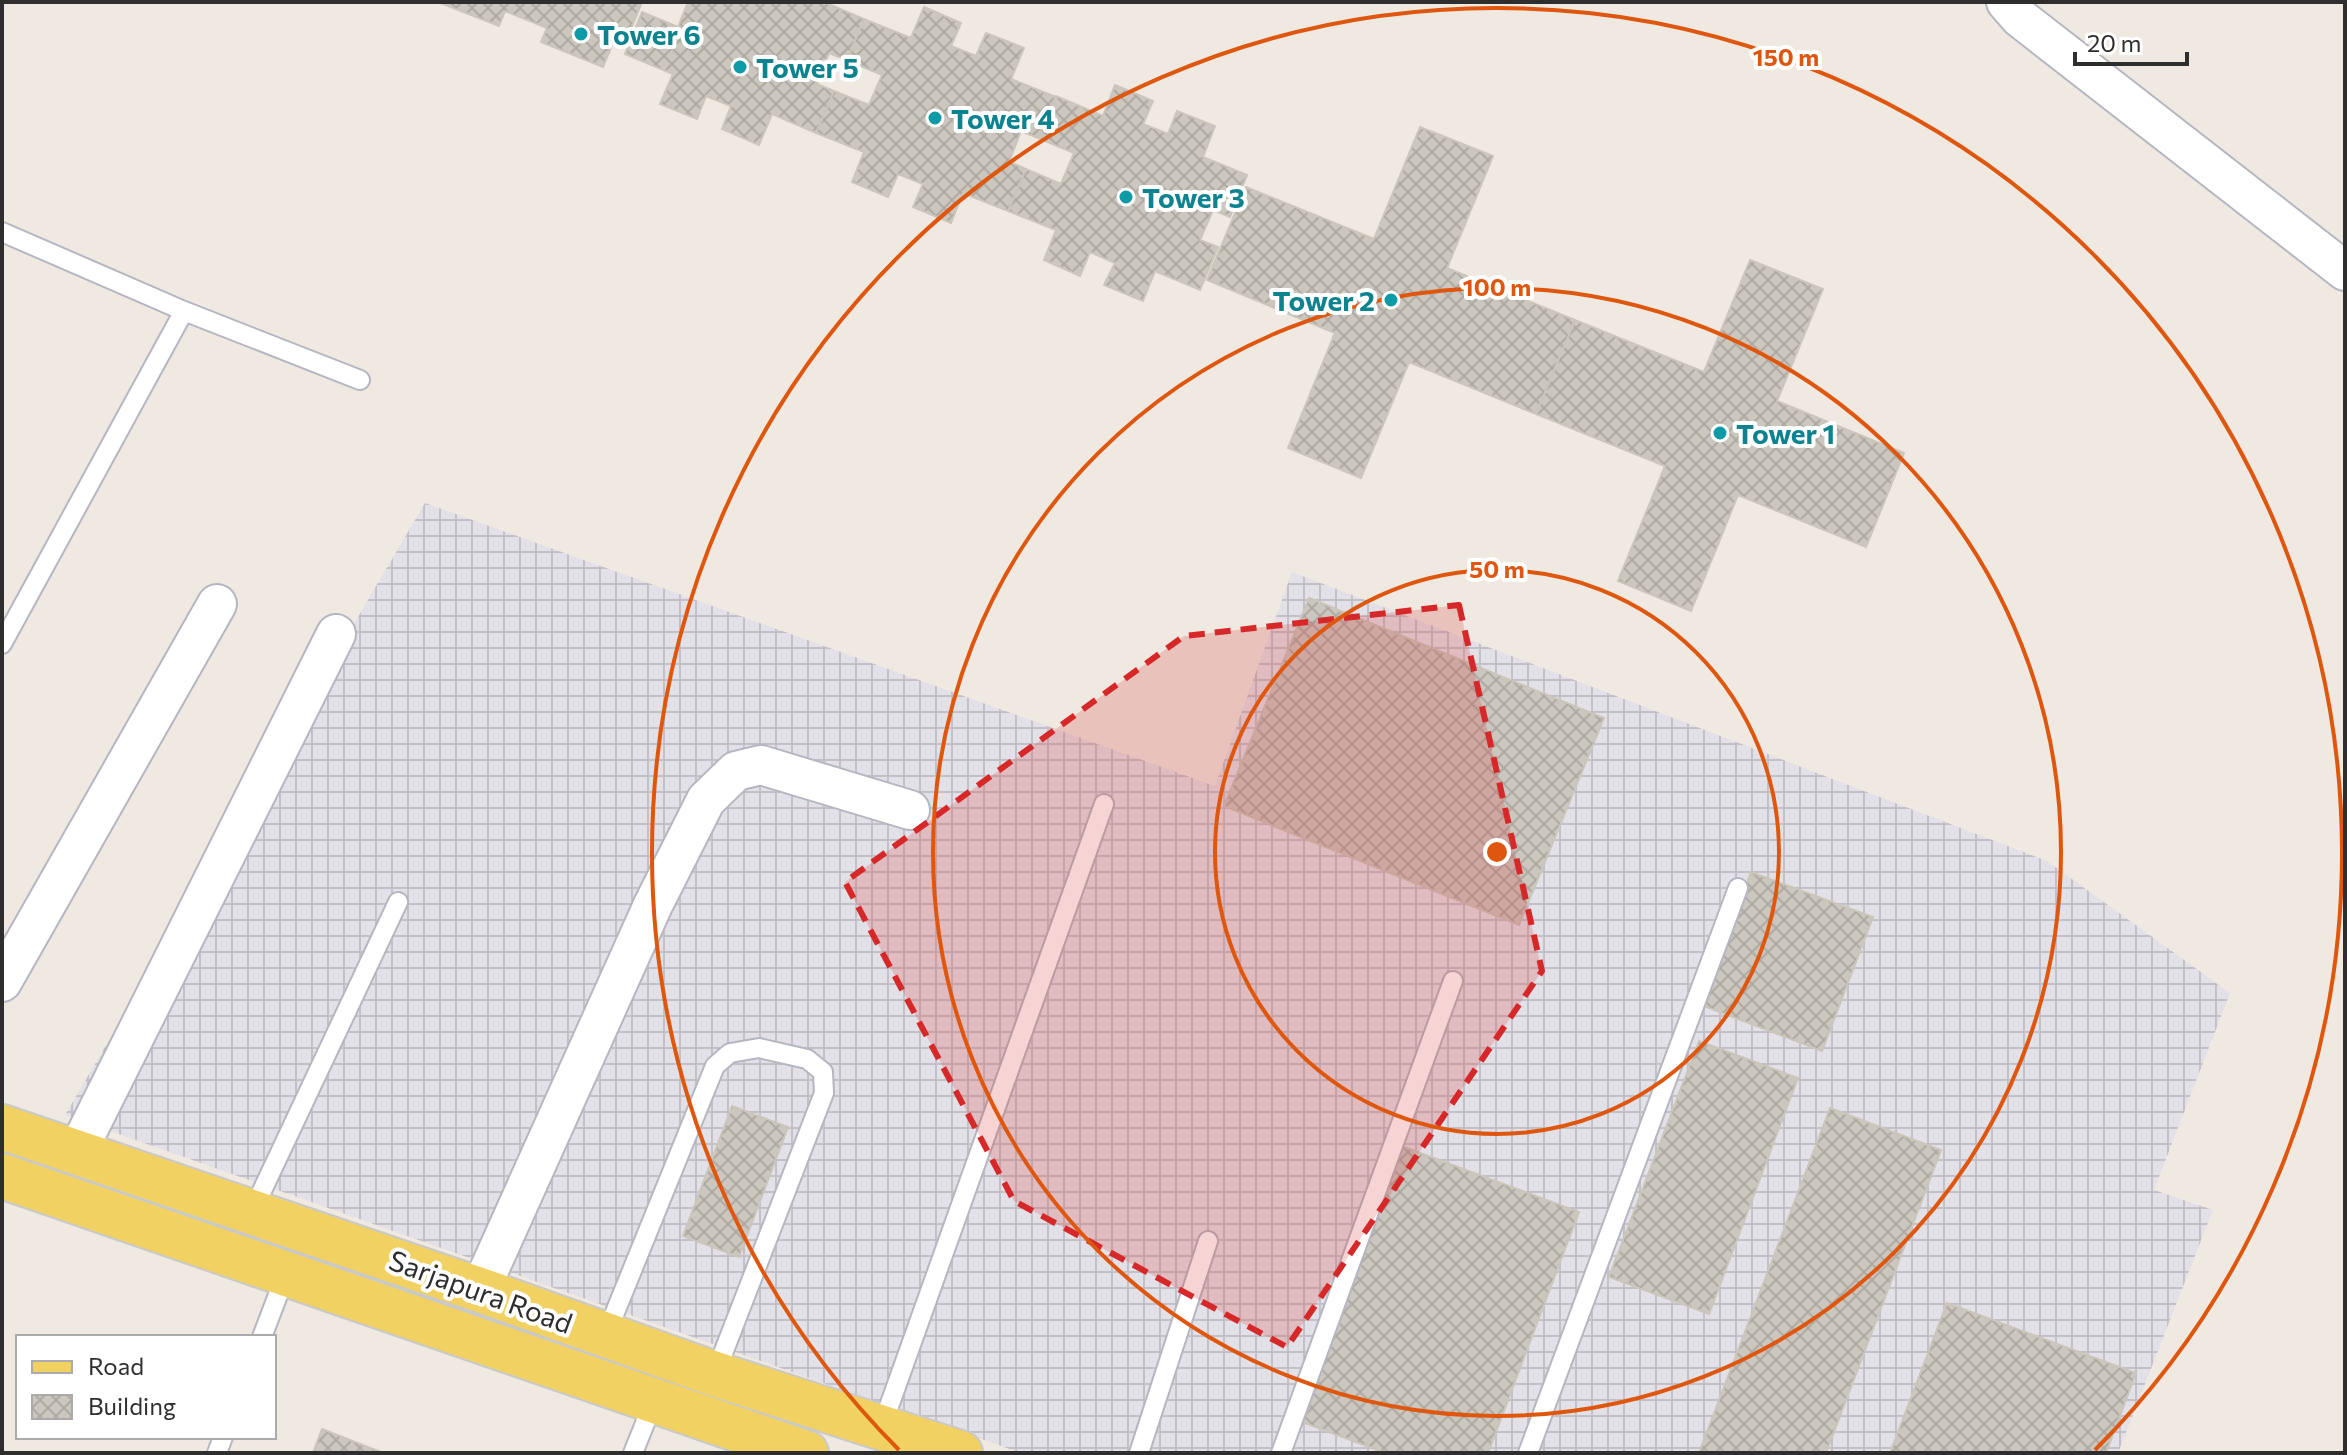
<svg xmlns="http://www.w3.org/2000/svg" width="2347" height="1455" viewBox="0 0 2347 1455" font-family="Commissioner,sans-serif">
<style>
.industrial{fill:url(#industrial-grid)}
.building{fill:url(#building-cross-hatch);stroke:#cbc5ba;stroke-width:2}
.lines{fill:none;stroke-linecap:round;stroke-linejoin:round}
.lane-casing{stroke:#b4b7c1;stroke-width:22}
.street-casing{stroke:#b4b7c1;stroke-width:42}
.primary-casing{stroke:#c9c9c9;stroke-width:48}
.lane{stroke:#fff;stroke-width:18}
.street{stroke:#fff;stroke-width:38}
.primary{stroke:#f2d163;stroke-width:44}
.marked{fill:#d62828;fill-opacity:0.2;stroke:#d62828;stroke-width:6;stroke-dasharray:16 10;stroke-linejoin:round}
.ring{fill:none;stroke:#df570e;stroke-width:4}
.culture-dot{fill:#0f9aa8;stroke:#fff;stroke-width:3}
.labels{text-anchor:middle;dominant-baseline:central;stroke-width:8;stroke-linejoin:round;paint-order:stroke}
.culture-label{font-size:28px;font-weight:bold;fill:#0d838f;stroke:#fff;text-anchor:start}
.street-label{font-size:28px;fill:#2e2e2e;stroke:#fff}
.centre{fill:#df570e;stroke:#fff;stroke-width:4}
.ring-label{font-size:24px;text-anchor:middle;font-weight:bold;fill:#df570e;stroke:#fff;stroke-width:8;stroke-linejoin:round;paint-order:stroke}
</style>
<defs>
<pattern id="industrial-grid" width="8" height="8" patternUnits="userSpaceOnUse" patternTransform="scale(2)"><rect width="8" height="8" fill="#e3e1e8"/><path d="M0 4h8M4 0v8" fill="none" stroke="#c3c1c7"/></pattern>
<pattern id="building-cross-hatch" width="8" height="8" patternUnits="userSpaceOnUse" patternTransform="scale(2)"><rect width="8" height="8" fill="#cbc7bf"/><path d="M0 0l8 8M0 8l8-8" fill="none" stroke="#afaba4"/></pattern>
</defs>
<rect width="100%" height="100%" fill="#efe9e1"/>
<path class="industrial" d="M425 503 1215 786 1292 572 2047 861 2230 993 2154 1190 2213 1210 2118 1453H1021L65 1115Z"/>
<path class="building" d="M438 2H642L628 36 618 31 603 67 541 42 547 28 505 11 499 26Z
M688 2H824L864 19 847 60 829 53 817 84 834 91 816 133 772 114 759 145 722 129 731 106 706 96 697 119 660 104 673 74 625 54 642 12 678 27Z
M924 7 961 23 951 46 976 56 986 33 1024 48 1011 79 1056 97 1038 138 1021 131 1009 162 1026 169 1008 211 963 193 951 223 913 207 923 184 898 174 888 197 852 182 864 152 816 133 834 91 869 105 882 75 847 60 864 19 911 38Z
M1115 85 1153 101 1143 124 1168 134 1177 111 1215 126 1203 157 1247 175 1230 217 1213 210 1200 240 1218 247 1200 290 1155 271 1143 301 1104 285 1115 263 1090 252 1080 276 1044 260 1056 230 1008 211 1026 169 1061 184 1074 153 1038 138 1056 96 1103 116Z
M1420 127 1493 156 1447 268 1575 320 1536 414 1409 362 1361 478 1288 448 1335 333 1207 280 1246 187 1374 239Z
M1750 260 1823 289 1777 401 1904 453 1866 547 1738 495 1691 611 1618 581 1665 466 1536 414 1575 320 1704 372Z
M1309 598 1604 718 1519 925 1224 806Z
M1751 872 1873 917 1822 1051 1701 1005Z
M1699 1041 1798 1078 1709 1314 1609 1277Z
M732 1106 788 1127 739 1257 683 1236Z
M1830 1108 1941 1150 1826 1453H1699Z
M1399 1145 1579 1212 1488 1453H1385L1294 1419Z
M1947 1303 2136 1373 2106 1453H1890Z
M322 1429 383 1453H313Z"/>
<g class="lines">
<defs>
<path id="lane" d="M2 232 184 311 360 380
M2 644 184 311
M252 1212 398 902
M262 1337 286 1274
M605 1337 715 1066 730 1053 759 1048 807 1059 823 1072 824 1093 715 1374
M882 1426 1104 804
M217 1453 223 1437
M633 1453 654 1401
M1139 1453 1208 1241
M1281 1453 1453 981
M1528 1453 1738 888"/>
<path id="street" d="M2006 2 2020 18 2345 271
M2 982 217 604
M77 1152 336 634
M480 1290 653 905 706 800 736 771 761 765 910 810"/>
<path id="primary" d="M2 1127 480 1290 715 1374 960 1453
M2 1176 806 1453"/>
</defs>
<use href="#lane" class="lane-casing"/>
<use href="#street" class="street-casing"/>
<use href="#primary" class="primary-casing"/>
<use href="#lane" class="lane"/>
<use href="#street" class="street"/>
<use href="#primary" class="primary"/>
</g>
<path class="marked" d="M1459 605 1542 971 1287 1347 1014 1201 845 882 1184 636Z"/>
<g class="ring">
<circle cx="1497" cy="852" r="282"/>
<circle cx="1497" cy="852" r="564"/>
<path d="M899 1450A845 845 0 1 1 2095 1450"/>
</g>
<g class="culture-dot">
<circle cx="581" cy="34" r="8"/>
<circle cx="740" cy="67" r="8"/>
<circle cx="935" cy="118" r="8"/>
<circle cx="1126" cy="197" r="8"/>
<circle cx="1391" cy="300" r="8"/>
<circle cx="1720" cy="433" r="8"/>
</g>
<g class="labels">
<g class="culture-label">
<text x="597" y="34">Tower 6</text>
<text x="756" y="67">Tower 5</text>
<text x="951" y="118">Tower 4</text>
<text x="1142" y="197">Tower 3</text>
<text x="1375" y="300" text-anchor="end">Tower 2</text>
<text x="1736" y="433">Tower 1</text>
</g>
<g class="street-label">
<text transform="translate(481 1291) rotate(20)">Sarjapura Road</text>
</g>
</g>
<circle cx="1497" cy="852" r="12" class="centre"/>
<g class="ring-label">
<text x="1786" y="66">150 m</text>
<text x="1497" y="296">100 m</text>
<text x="1497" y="578">50 m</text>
</g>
<rect width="2347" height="1455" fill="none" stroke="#2e2e2e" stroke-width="8"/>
<rect x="16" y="1335" width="260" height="104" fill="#ffffff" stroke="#ababab" stroke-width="2"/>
<rect x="32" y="1361" width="40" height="12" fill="#f2d163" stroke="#ababab" stroke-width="2"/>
<text x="88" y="1375" font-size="24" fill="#2e2e2e">Road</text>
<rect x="32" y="1395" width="40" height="24" fill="url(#building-cross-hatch)" stroke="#ababab" stroke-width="2"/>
<text x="88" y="1415" font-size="24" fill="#2e2e2e">Building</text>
<path d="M2075 52v12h112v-12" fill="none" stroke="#2e2e2e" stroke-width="4"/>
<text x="2087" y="52" font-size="24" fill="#2e2e2e" stroke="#ffffff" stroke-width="6" paint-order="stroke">20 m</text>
</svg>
